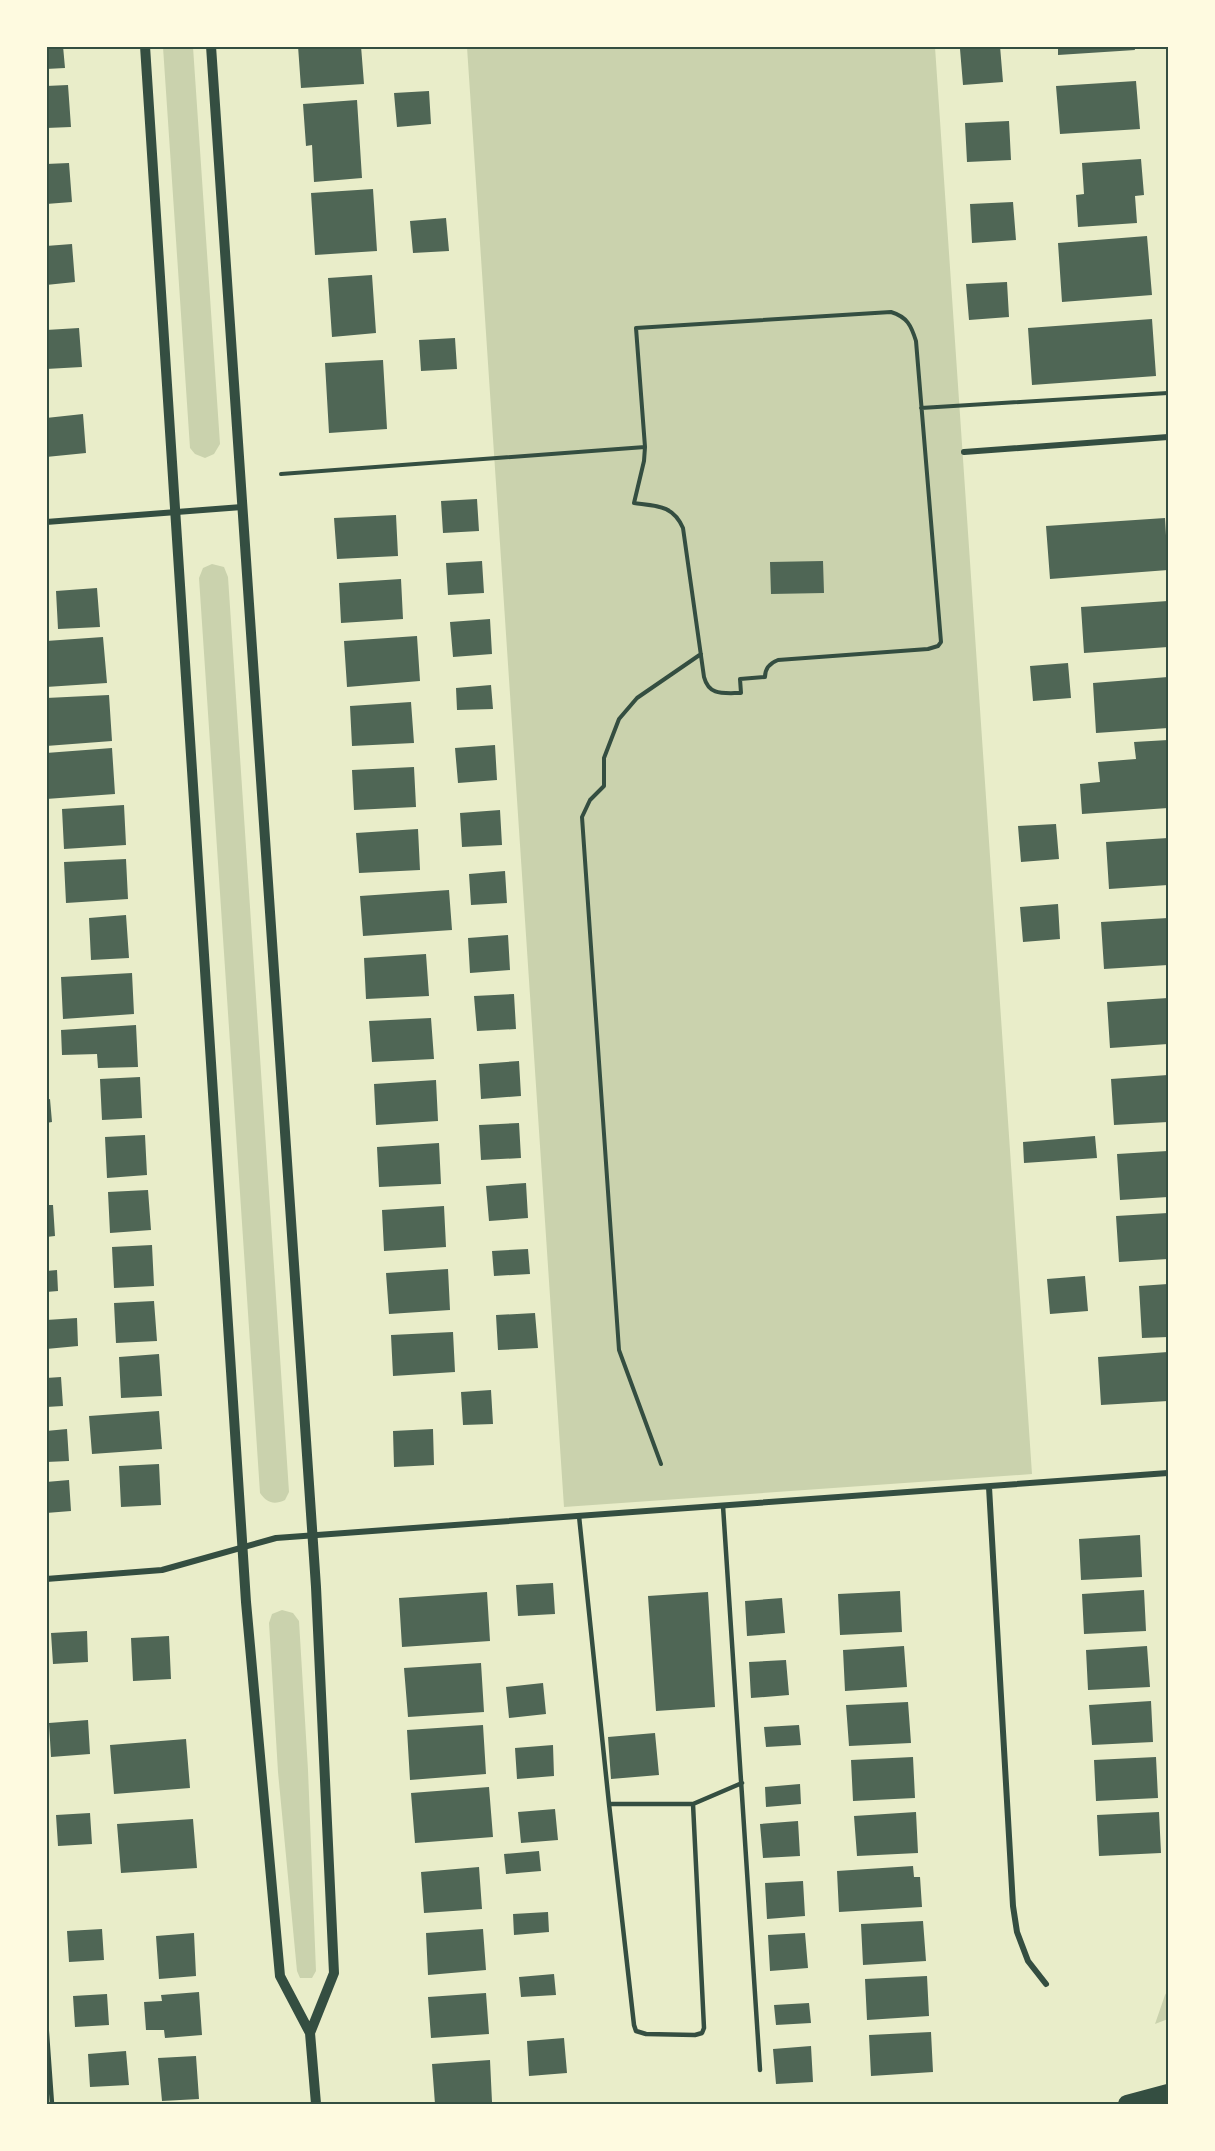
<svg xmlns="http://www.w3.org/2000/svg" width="1215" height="2151" viewBox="0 0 1215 2151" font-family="'Space Grotesk',sans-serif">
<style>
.green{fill:#cad2ad}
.building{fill:#4f6655}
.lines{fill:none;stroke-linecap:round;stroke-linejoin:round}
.path{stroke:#344e41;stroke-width:4}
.service{stroke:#344e41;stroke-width:4.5}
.minor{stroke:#344e41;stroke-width:6}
.tertiary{stroke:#344e41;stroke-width:10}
.motorway{stroke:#344e41;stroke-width:18}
.neatline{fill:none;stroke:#344e41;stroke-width:2}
</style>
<rect width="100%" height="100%" fill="#e9edc9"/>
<path class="green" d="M163 47H193L220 444 214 454 205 458 195 454 190 448Z
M467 47H935L1032 1474 564 1507Z
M212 564 224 567 228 577 289 1492 285 1500C274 1505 267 1503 260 1493L199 578 203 568Z
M282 1610 293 1613 299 1621 308 1770 316 1971 312 1978H300L297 1971 278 1772 269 1623 272 1614Z
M1168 1990V2019L1155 2024 1165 1995Z"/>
<path class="building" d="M46 46H63L65 68 46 69Z
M298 46H361L364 84 301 88Z
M1000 46 1003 82 963 85 960 49Z
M1058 46H1134L1135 50 1058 55Z
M1136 81 1140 129 1060 134 1056 86Z
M68 85 71 127 46 128V86Z
M429 91 431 124 397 127 394 93Z
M357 100 362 178 314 182 312 145 306 146 303 104Z
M1009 121 1011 160 967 162 965 123Z
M1141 159 1144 195 1135 196 1137 223 1078 227 1076 195 1084 194 1082 163Z
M69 163 72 202 46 204V164Z
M373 189 377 251 315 255 311 193Z
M1013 202 1016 240 972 243 970 204Z
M446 218 449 251 413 253 410 221Z
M1147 236 1152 295 1062 302 1058 243Z
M72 244 75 282 46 285V246Z
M372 275 376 333 332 337 328 278Z
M1007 282 1009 317 969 320 966 284Z
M1152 319 1156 376 1032 385 1028 328Z
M79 328 82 367 46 369V330Z
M455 338 457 369 421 371 419 340Z
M383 360 387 429 329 433 325 363Z
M83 414 86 453 46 457V418Z
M477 499 479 531 443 533 441 501Z
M396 515 398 556 337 559 334 518Z
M1165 518 1168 570 1050 579 1046 526Z
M482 561 484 593 448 595 446 563Z
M823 561 824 593 771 594 770 562Z
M401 579 403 619 341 623 339 583Z
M97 588 100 627 58 629 56 591Z
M1168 601V647L1084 653 1081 607Z
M490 619 492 654 453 657 450 622Z
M417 636 420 681 347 687 344 641Z
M103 637 107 683 46 687V641Z
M1068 663 1071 698 1033 701 1030 666Z
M1168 677V728L1096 733 1093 683Z
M491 685 493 709 457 710 456 688Z
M109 695 112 741 46 746V698Z
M411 702 414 743 352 746 350 706Z
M1168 740V808L1082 814 1080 784 1100 782 1098 762 1136 759 1134 742Z
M495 745 497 780 458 783 455 748Z
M112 748 115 794 46 799V753Z
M414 767 416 807 354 810 352 770Z
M124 805 126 845 64 849 62 809Z
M500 810 502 845 462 847 460 813Z
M1056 824 1059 859 1021 862 1018 826Z
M418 829 420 870 359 873 356 833Z
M1168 838V885L1109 889 1106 842Z
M126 859 128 899 66 903 64 862Z
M505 871 507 903 471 905 469 874Z
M449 890 452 930 363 936 360 896Z
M1058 904 1060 939 1023 942 1020 907Z
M126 915 129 958 91 960 89 918Z
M1168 918V965L1104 969 1101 922Z
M508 935 510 970 470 973 468 938Z
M426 954 429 996 366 999 364 958Z
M132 973 134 1014 63 1019 61 977Z
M514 994 516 1029 477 1031 474 996Z
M1168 998V1044L1110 1048 1107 1002Z
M431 1018 434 1059 372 1062 369 1021Z
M136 1025 138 1067 98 1068 97 1054 62 1055 61 1030Z
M519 1061 521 1096 481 1099 479 1064Z
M1168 1075V1122L1114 1125 1111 1079Z
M140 1077 142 1118 102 1120 100 1079Z
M436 1080 438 1121 376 1125 374 1084Z
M50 1099 52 1122 46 1123V1100Z
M519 1123 521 1158 481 1160 479 1125Z
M145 1135 147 1175 107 1178 105 1137Z
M1095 1136 1097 1158 1024 1163 1023 1142Z
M439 1143 441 1184 379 1187 377 1147Z
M1168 1151V1197L1120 1200 1117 1154Z
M526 1183 528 1218 489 1221 486 1186Z
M148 1190 151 1230 110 1233 108 1192Z
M46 1205H53L55 1236 46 1237Z
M444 1206 446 1247 384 1251 382 1210Z
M1168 1213V1259L1119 1262 1116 1216Z
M152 1245 154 1286 114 1288 112 1247Z
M528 1249 530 1274 494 1276 492 1251Z
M448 1269 450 1310 389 1314 386 1273Z
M57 1270 58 1291 46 1292V1271Z
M1085 1276 1088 1311 1050 1314 1047 1279Z
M1168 1284V1337L1142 1338 1139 1286Z
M154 1301 157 1341 116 1343 114 1303Z
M535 1313 538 1348 498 1350 496 1315Z
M77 1318 78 1346 46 1349V1320Z
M453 1332 455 1372 393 1376 391 1335Z
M1168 1352V1401L1101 1405 1098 1357Z
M159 1354 162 1396 121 1398 119 1357Z
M61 1377 63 1406 46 1407V1378Z
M491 1390 493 1424 463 1425 461 1392Z
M159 1411 162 1449 92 1454 89 1416Z
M67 1429 69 1461 46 1462V1431Z
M433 1429 434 1465 394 1467 393 1431Z
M159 1464 161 1505 121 1507 119 1466Z
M69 1480 71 1511 46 1513V1482Z
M1140 1535 1142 1577 1081 1580 1079 1539Z
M553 1583 555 1614 518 1616 516 1585Z
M1144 1590 1146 1631 1084 1634 1082 1594Z
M900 1591 902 1632 840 1635 838 1594Z
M487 1592 490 1641 402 1647 399 1598Z
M708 1592 715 1707 656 1711 648 1596Z
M782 1598 785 1633 747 1636 745 1601Z
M87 1631 88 1662 53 1664 51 1633Z
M169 1636 171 1679 133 1681 131 1638Z
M904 1646 907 1687 845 1691 843 1650Z
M1147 1646 1150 1687 1088 1690 1086 1650Z
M786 1660 789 1695 751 1698 749 1662Z
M481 1663 484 1712 408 1717 404 1668Z
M543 1683 546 1714 509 1718 506 1687Z
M1151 1701 1153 1742 1092 1745 1089 1705Z
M908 1702 911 1743 849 1746 846 1705Z
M88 1720 90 1754 51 1757 49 1723Z
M483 1725 486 1774 410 1780 407 1730Z
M799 1725 801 1745 766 1747 764 1727Z
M655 1733 659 1775 611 1779 608 1737Z
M186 1739 190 1788 114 1794 110 1745Z
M553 1745 554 1776 517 1779 515 1748Z
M913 1757 915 1798 853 1801 851 1760Z
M1156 1757 1158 1798 1096 1801 1094 1760Z
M800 1784 801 1804 766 1807 765 1787Z
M489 1787 493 1837 415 1843 411 1793Z
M555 1809 558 1840 521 1843 518 1812Z
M916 1812 918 1853 857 1856 854 1816Z
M1159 1812 1161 1853 1099 1856 1097 1815Z
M90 1813 92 1844 58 1846 56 1815Z
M193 1819 197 1868 121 1873 117 1824Z
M798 1821 800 1856 763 1858 760 1824Z
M539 1851 541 1871 506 1874 504 1854Z
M913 1866 914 1877H920L922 1907 839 1912 837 1871Z
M479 1867 482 1909 424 1913 421 1872Z
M803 1881 805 1916 767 1919 765 1883Z
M548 1912 549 1932 514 1935 513 1914Z
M923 1921 926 1961 863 1965 861 1924Z
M102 1929 104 1960 69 1962 67 1931Z
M483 1929 486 1970 428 1975 426 1933Z
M194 1933 196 1976 159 1979 156 1936Z
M805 1933 808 1968 770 1971 768 1935Z
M554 1974 556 1995 521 1997 519 1977Z
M927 1976 929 2016 867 2020 865 1979Z
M199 1992 202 2035 165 2038 164 2030H146L144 2002 162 2001 161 1995Z
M486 1993 489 2034 431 2038 428 1997Z
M107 1994 109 2025 75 2027 73 1996Z
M809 2003 811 2023 776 2025 774 2005Z
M931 2032 933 2072 871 2076 869 2035Z
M564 2038 567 2073 529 2076 527 2041Z
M811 2046 813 2082 776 2084 773 2049Z
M126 2051 129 2085 90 2087 88 2054Z
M196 2056 199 2099 162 2101 158 2058Z
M490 2060 492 2102 435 2104 432 2064Z"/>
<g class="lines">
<path class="path" d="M891 312C907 317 911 325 916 341L941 642 938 646 928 649 778 660C770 663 765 668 765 677L740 679 741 693C723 693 709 696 704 677L683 528C673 505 657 506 634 503L644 461 645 447 636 328Z
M921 408 1168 393
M281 474 645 447
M661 1464 619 1350 582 817 590 800 604 786V758L619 719 637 698 701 654"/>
<path class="service" d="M723 1506 760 2070
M579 1516 609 1804
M609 1804H693L704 2028 702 2033 695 2035 646 2034 636 2031 634 2025Z
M693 1804 742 1783
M46 2020 52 2104"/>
<path class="minor" d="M964 452 1168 437
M46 522 242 507
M989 1487 1013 1906 1017 1932 1028 1961 1046 1984
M46 1579 162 1570 276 1538 1168 1473"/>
<path class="tertiary" d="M145 46 246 1602 280 1976 310 2033 316 2104
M211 46 316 1587 334 1973 310 2033"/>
<path class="motorway" d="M1127 2104 1168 2093"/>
</g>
<rect width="1215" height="2151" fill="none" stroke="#fefae0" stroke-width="96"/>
<rect x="48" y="48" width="1119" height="2055" class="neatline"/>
</svg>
